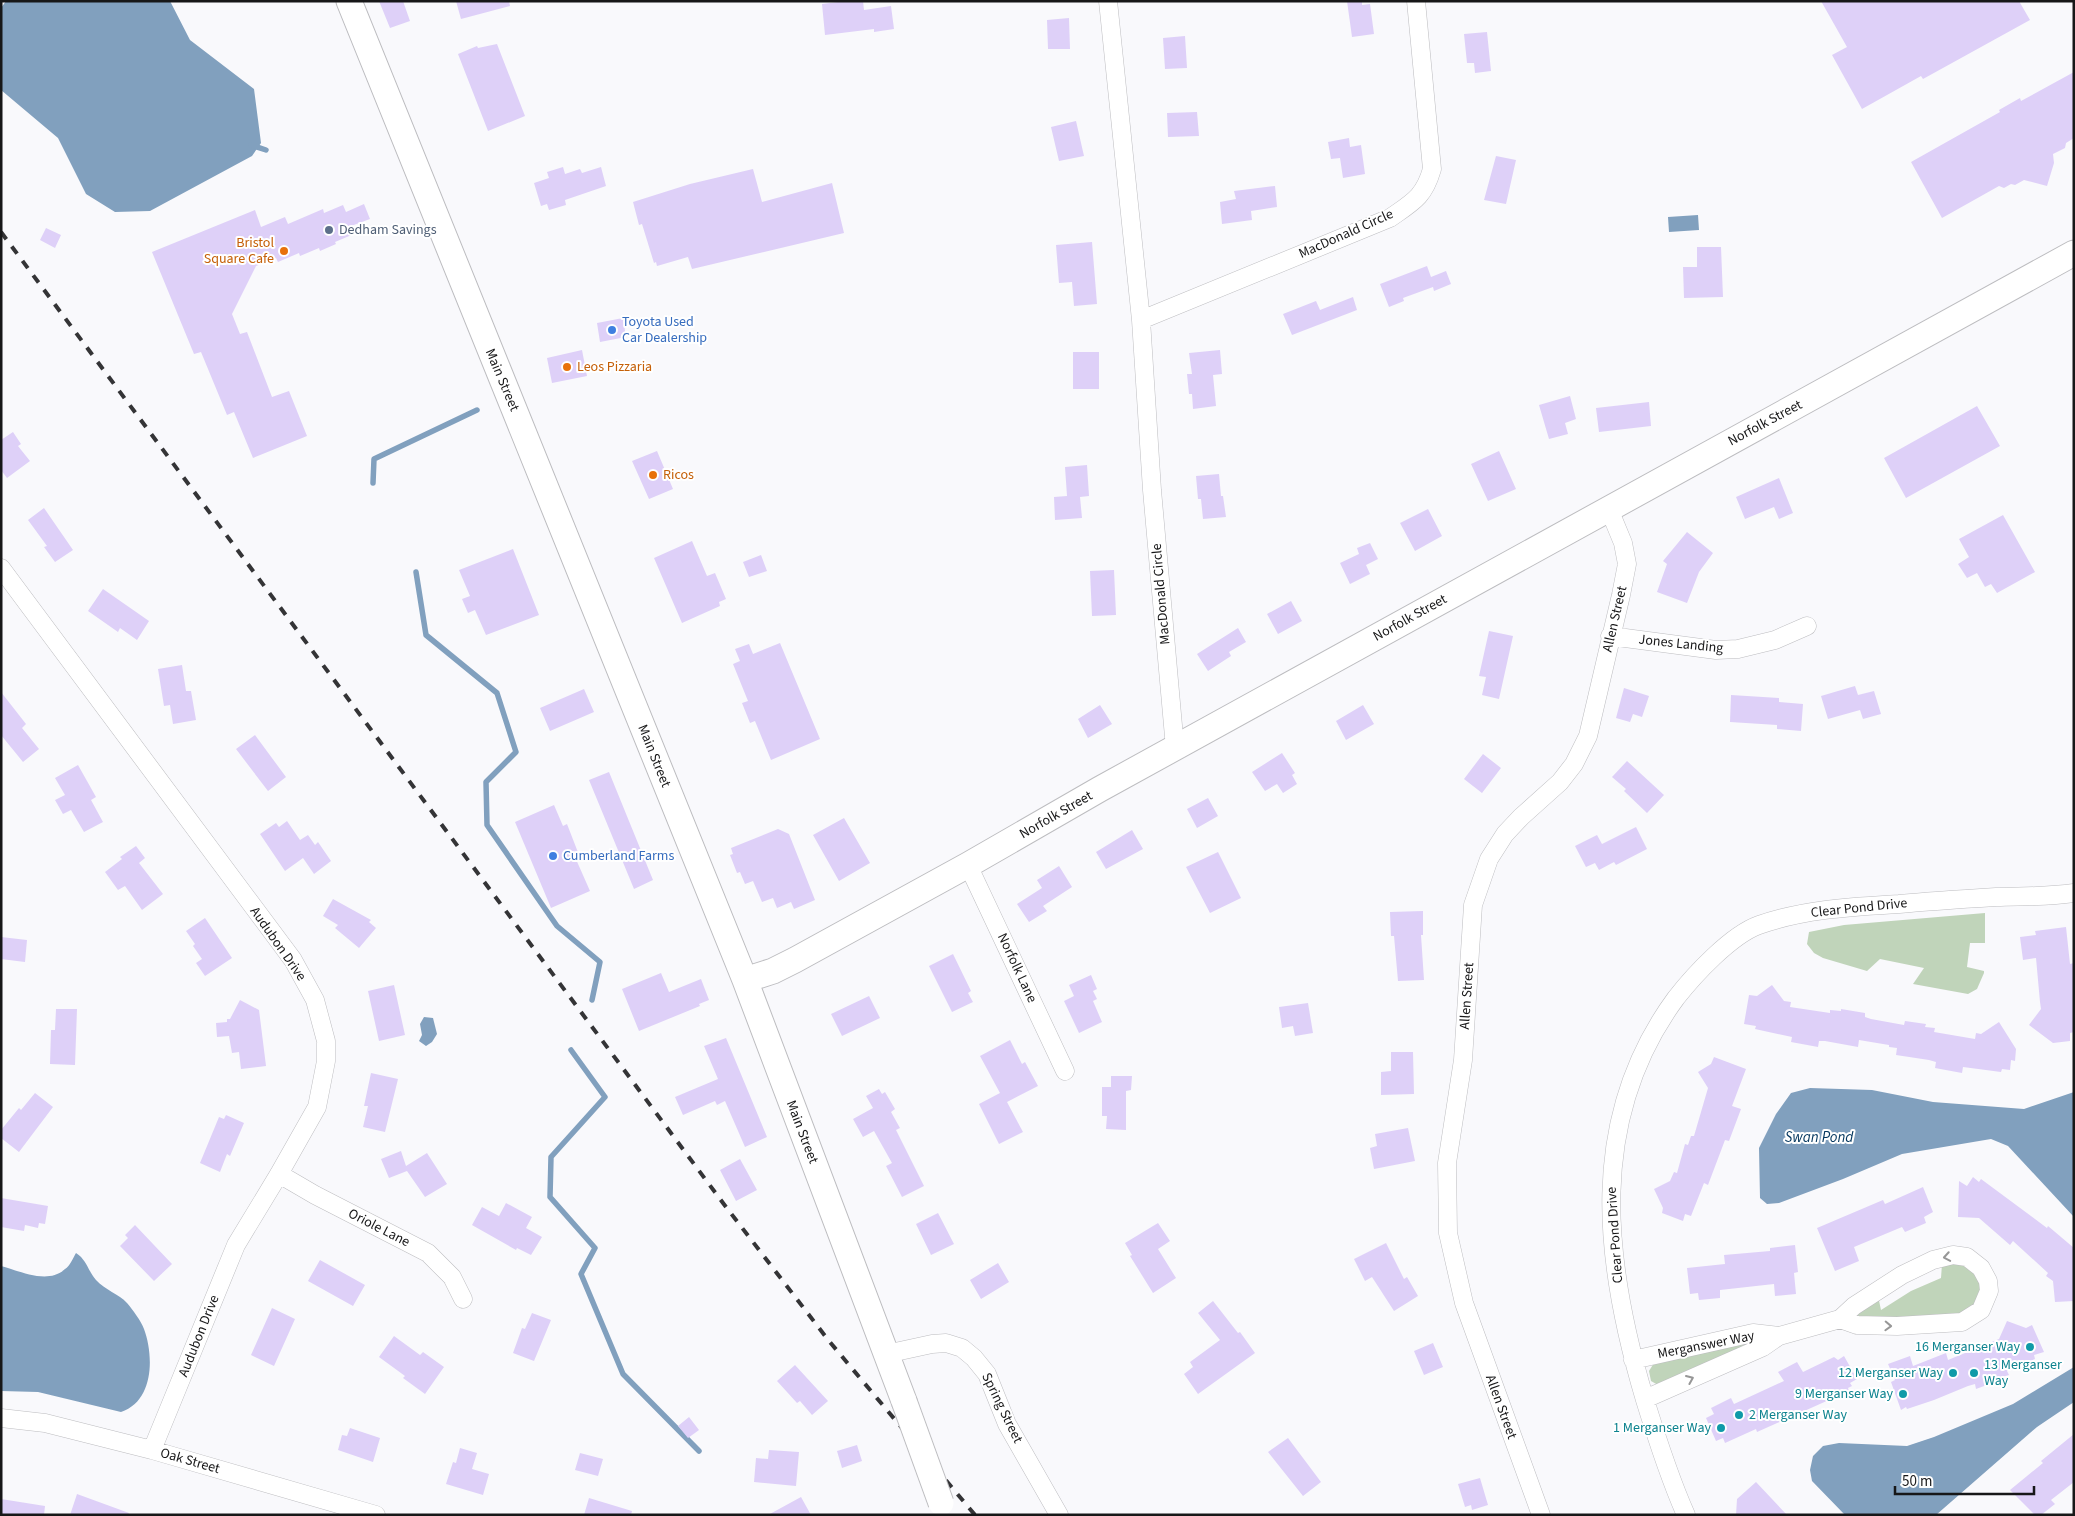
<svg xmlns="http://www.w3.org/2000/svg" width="2075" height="1516" viewBox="0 0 2075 1516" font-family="'Source Sans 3',sans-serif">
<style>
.green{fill:#c0d4ba}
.water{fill:#81a0be}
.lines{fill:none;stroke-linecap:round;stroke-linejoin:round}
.stream{stroke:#81a0be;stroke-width:5.5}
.building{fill:#ded0f8}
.minor-casing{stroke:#bdbdc0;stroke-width:19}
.secondary-casing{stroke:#bdbdc0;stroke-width:27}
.minor{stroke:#fff;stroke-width:18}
.secondary{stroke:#fff;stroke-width:25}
.rail{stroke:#343436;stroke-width:4;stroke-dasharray:9 9;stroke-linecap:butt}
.secondary-bridge-casing{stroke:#bdbdc0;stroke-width:27;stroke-linecap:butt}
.secondary-bridge{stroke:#fff;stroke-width:25}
.oneway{stroke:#979797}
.service-dot{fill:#5c6f8a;stroke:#fff;stroke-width:2}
.food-dot{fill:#e8710a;stroke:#fff;stroke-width:2}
.shop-dot{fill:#3f7fe0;stroke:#fff;stroke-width:2}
.culture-dot{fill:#0f9aa8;stroke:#fff;stroke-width:2}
.labels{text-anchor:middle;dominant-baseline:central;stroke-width:4;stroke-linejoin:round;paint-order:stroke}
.service-label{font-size:14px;fill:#4e5e75;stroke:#fff;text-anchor:start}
.street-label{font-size:14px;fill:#171718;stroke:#fff}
.food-label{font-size:14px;fill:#c56008;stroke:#fff;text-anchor:start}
.shop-label{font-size:14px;fill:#366cbe;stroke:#fff;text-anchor:start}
.culture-label{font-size:14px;fill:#0d838f;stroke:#fff;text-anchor:end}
.water-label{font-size:15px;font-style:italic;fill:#03365e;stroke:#fff}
</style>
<rect width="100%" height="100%" fill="#f9f9fc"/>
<path class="green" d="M1985 913V943H1970L1967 967 1984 971V973L1977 989 1968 994 1913 984 1924 968 1880 959 1867 971 1823 958 1814 953 1807 944 1809 932 1844 925Z
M1954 1261C1969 1267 1976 1274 1984 1288L1979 1302 1969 1310 1957 1314 1911 1320 1855 1317 1856 1311 1878 1296 1881 1310 1911 1291 1941 1278 1942 1264Z
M1749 1342H1756L1658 1385 1651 1381 1649 1371 1654 1363Z"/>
<path class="water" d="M6 1H170L190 40 254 89 261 143 252 156 150 211 115 212 86 194 58 138 1 90V8Z
M1698 215 1699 230 1669 232 1668 217Z
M424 1017 433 1018 437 1034 432 1042 426 1046 419 1041 422 1035 420 1024Z
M1810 1088 1872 1090 1933 1102 2024 1109 2074 1092V1217L2008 1146 1991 1139 1902 1154 1843 1179 1779 1203 1767 1204 1760 1198 1759 1148 1776 1114 1791 1093Z
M76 1253C87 1260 88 1271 96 1280 105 1290 119 1294 127 1303 133 1310 141 1321 144 1329 154 1356 154 1401 121 1412L38 1392 1 1391V1266C20 1271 48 1285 65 1269 70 1266 73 1258 76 1253Z
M2074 1367V1402L2037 1427 1936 1515H1845L1812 1481 1810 1470 1813 1456 1823 1446 1839 1443 1907 1446 1934 1437 2013 1404Z"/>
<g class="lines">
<path class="stream" d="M251 145 266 150
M373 483 374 459 477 410
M416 572 426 635 497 693 516 752 486 782 487 825 557 926 600 962 592 1000
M571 1050 605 1097 551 1157 550 1197 595 1248 581 1274 623 1374 699 1451"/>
</g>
<path class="building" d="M379 1H403L410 21 390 28Z
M456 1H509L510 6 461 19Z
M846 1H863L864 10 891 6 894 29 874 32V29L825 35 822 4Z
M1347 1H1362V5L1370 4 1374 34 1352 37Z
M1821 1H2019L2030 20 1923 79 1921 76 1862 109 1832 55 1847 47Z
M1069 18 1070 49H1048L1047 20Z
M1487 32 1491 71 1475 73 1474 63H1467L1464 34Z
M1185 36 1187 68 1165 69 1163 38Z
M497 44 525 116 488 131 458 54 477 46 478 48Z
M2074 72V138L2066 143 2065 148 2053 154 2054 163 2047 186 2024 180 2015 185 2011 184 2004 188 1999 186 1942 218 1911 162 2000 112 1999 110 2020 98 2021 101Z
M1197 112 1199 136 1168 137 1167 113Z
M1076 121 1084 156 1059 161 1051 127Z
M1349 138 1350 147 1361 145 1365 174 1343 178 1340 158 1331 159 1328 142Z
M1496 156 1516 160 1506 204 1484 200Z
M563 167 565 174 580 169 582 173 601 167 606 186 565 200 566 205 549 210 547 204 541 206 534 183 549 178 547 172Z
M753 169 762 202 832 183 844 233 692 269 688 257 657 266 656 262 654 263 642 224 639 225 633 202 690 184Z
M1275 186 1277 207 1251 211 1252 220 1222 224 1220 202 1236 199 1234 191Z
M364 204 370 219 351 226 354 234 335 242 336 244 320 251 319 248 300 256 299 253 278 262 276 258 256 266 232 314 240 334 247 332 272 397 289 391 307 436 253 458 234 412 227 415 201 352 194 354 152 252 255 210 261 227 285 217 288 224 323 209 324 213 343 205 346 212Z
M46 228 61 235 55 248 40 240Z
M1092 242 1097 304 1074 306 1072 282 1059 283 1056 245Z
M1697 247H1721L1723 297 1684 298 1683 267H1697Z
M1427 266 1431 277 1446 271 1451 284 1434 291 1433 287 1403 298 1404 301 1389 307 1380 284Z
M1353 297 1357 310 1292 335 1283 314 1316 301 1320 310Z
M623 318 626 337 600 342 597 323Z
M582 350 587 376 552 383 547 358Z
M1220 350 1222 374 1213 375 1216 406 1193 409 1192 394H1189L1187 374H1192L1189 353Z
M1073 352H1099V389H1073Z
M1570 396 1576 419 1565 423 1568 434 1549 439 1539 405Z
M1649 402 1651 426 1599 432 1596 408Z
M1977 406 2000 446 1906 498 1884 458Z
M13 432 21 444 18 446 30 461 7 478 1 470V440Z
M657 451 673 489 649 499 632 461Z
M1499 451 1516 489 1488 501 1471 464Z
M1087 465 1089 496 1080 497 1082 518 1055 520 1054 497 1067 496 1065 467Z
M1219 474 1221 496H1223L1226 517 1203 519 1201 499H1198L1196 476Z
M1779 478 1793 513 1779 519 1774 507 1745 519 1736 497Z
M44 508 73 550 55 562 44 547 47 546 28 520Z
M1428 509 1442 536 1415 551 1400 523Z
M2003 515 2035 572 1997 593 1991 584 1985 587 1977 573 1967 578 1958 564 1969 557 1959 539Z
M1687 532 1713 553 1699 572 1687 603 1657 592 1667 564 1663 561Z
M692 541 707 576 715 573 726 599 719 602 720 606 682 623 654 558Z
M1370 543 1378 559 1366 565 1370 574 1350 584 1340 563 1359 554 1357 548Z
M513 549 539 615 486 635 475 610 468 613 462 599 470 596 459 570Z
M761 555 767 571 749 577 743 562Z
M1114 570 1116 615 1092 616 1090 571Z
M103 589 149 621 137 640 120 628 118 632 88 611Z
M1291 601 1302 621 1278 634 1267 614Z
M1238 628 1246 642 1229 652 1231 656 1208 671 1197 654Z
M1489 631 1513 636 1499 699 1482 695 1486 677 1479 676Z
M780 643 820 739 771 760 755 721 750 723 742 703 748 701 733 664 740 661 735 649 749 644 753 654Z
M182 665 186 691H191L196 720 173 724 170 705 164 706 158 669Z
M1855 686 1858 695 1874 691 1881 714 1863 719 1860 710 1828 719 1821 696Z
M1624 688 1649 696 1642 717 1633 714 1630 722 1616 718Z
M584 689 594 712 550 731 540 708Z
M1 692 26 724 22 728 39 749 23 762 1 735Z
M1731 695 1779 698V702L1803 704 1801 731 1777 729V725L1730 722Z
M1100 705 1112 724 1088 738 1078 719Z
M1363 705 1374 724 1346 740 1336 721Z
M255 735 286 777 268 791 236 749Z
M1282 753 1295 773 1292 775 1297 784 1283 793 1277 784 1265 791 1252 772Z
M1483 754 1501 768 1482 793 1464 779Z
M1627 761 1664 795 1647 813 1624 791 1626 789 1612 777Z
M78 765 96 797 91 800 103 822 84 832 71 810 63 814 55 800 65 795 55 778Z
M609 772 653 880 634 889 589 780Z
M1208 798 1218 816 1197 828 1187 809Z
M554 805 563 826 567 824 579 855 575 857 590 891 551 908 515 822Z
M844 818 870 863 839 881 813 835Z
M287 821 300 840 308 835 315 845 318 842 331 861 314 874 303 858 285 871 260 834 276 823 279 827Z
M1636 827 1647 849 1616 865 1614 862 1599 870 1595 863 1586 867 1575 846 1597 835 1602 844Z
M778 829 789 834 815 900 794 909 791 902 777 908 773 898 762 902 753 881 745 884 740 872 737 873 730 855 733 854 731 848Z
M1132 830 1143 849 1106 869 1096 852Z
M136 846 145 858 139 863 163 894 142 910 125 886 118 890 105 872 122 859 120 857Z
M1218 852 1241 898 1210 913 1186 867Z
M1059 866 1072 887 1043 906 1047 911 1029 922 1017 904 1042 888 1037 880Z
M333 899 371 920 369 922 376 928 359 948 335 928 338 925 323 916Z
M1423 911V935H1421L1424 980 1398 981 1394 936H1391L1390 912Z
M205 918 232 958 205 976 196 963 202 959 193 946 195 944 186 931Z
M2066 927 2070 964 2074 963V1032L2070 1033V1041L2053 1043 2029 1025 2041 1009 2040 1002 2036 958 2023 960 2020 937 2036 935 2035 931Z
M1 937 27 940 25 962 1 959Z
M953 954 971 991 968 993 973 1002 952 1012 929 966Z
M661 973 669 992 701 979 709 1000 699 1004 700 1006 639 1031 622 989Z
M1091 975 1097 989 1093 991 1097 999 1093 1001 1102 1022 1079 1033 1064 1001 1074 996 1069 985Z
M394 985 405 1035 379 1041 368 991Z
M1772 985 1784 1001 1791 1002 1790 1007 1830 1013V1010L1841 1011V1009L1865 1013V1017L1871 1019 1904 1025 1905 1021 1926 1024 1925 1027 1935 1028 1934 1032 1975 1039 1976 1033 1981 1034 1999 1022 2016 1049 2015 1061 2011 1060 2010 1070 2002 1069 2001 1072 1963 1067 1962 1073 1935 1068 1936 1062 1929 1060 1896 1055 1897 1048 1889 1047V1045L1859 1040 1858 1047 1825 1041H1819L1818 1047 1791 1042 1792 1037 1755 1029 1756 1026 1744 1024 1749 995 1757 996Z
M869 996 880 1018 842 1036 831 1014Z
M240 1000 259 1010 266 1066 241 1069 239 1052 232 1053 229 1036 217 1037 216 1023 227 1022V1019H230Z
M1308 1003 1313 1033 1295 1036 1293 1026 1282 1028 1279 1007Z
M56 1009H77L75 1065 50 1064 51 1030H55Z
M726 1038 767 1137 745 1147 725 1101 717 1105 715 1101 683 1115 675 1097 718 1079 704 1046Z
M1010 1040 1022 1064 1025 1062 1038 1086 1007 1102 1023 1132 999 1144 979 1104 1000 1093 980 1056Z
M1391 1052H1413L1414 1094 1381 1095V1072L1391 1071Z
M1714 1057 1746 1069 1732 1106 1741 1109 1729 1141 1725 1140 1708 1185 1704 1183 1691 1216 1685 1214 1683 1221 1662 1213 1663 1208 1654 1189 1670 1181 1674 1172 1677 1173 1685 1144 1688 1145 1691 1136H1694L1708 1088 1698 1072 1711 1064Z
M371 1073 398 1079 385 1132 363 1127 368 1106H364Z
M1111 1076H1132L1131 1090 1126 1091V1130L1106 1129 1107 1116H1102V1087H1111Z
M879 1089 882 1094 885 1092 895 1109 891 1112 900 1128 896 1130 924 1186 902 1197 886 1166 892 1163 874 1131 863 1137 853 1119 873 1108 866 1096Z
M35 1093 53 1107 19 1152 1 1138V1130L19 1108 21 1110Z
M226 1115 244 1123 230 1156 227 1154 220 1172 200 1163 219 1117 224 1119Z
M1408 1128 1415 1161 1374 1169 1370 1148 1377 1146 1375 1134Z
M401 1151 406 1166 427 1153 447 1184 425 1197 407 1171 389 1178 381 1159Z
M740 1159 757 1190 736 1201 720 1170Z
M1973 1177 1979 1182 1981 1179 2047 1228 2048 1226 2074 1248V1301L2055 1302 2053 1281 2046 1276 2048 1273 2013 1241 2010 1245 1979 1218 1958 1217 1959 1181 1967 1186Z
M1923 1187 1933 1212 1924 1217 1926 1223 1905 1232 1902 1227 1854 1247 1859 1261 1835 1271 1817 1228 1883 1200 1885 1204Z
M1 1198 48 1206 45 1224 39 1223 38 1228 25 1225 24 1231 1 1227Z
M506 1203 532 1217 526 1228 542 1237 531 1255 517 1248 516 1250 472 1225 482 1207 499 1216Z
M938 1213 954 1244 931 1255 916 1224Z
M1158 1223 1170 1241 1158 1249 1176 1278 1153 1293 1130 1256 1132 1255 1125 1243Z
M135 1225 172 1264 154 1281 120 1246 128 1238 125 1235Z
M1386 1243 1404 1279 1407 1277 1418 1296 1394 1311 1372 1277 1365 1281 1354 1259Z
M1795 1245 1798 1272 1794 1273 1796 1294 1775 1296 1774 1284 1720 1290V1298L1699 1300 1698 1293 1690 1294 1687 1268 1725 1264 1724 1255 1770 1251V1248Z
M320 1260 365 1285 353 1306 308 1281Z
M998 1263 1009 1282 981 1299 970 1280Z
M1213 1301 1238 1333 1240 1332 1255 1353 1198 1394 1184 1374 1193 1367 1190 1362 1220 1340 1198 1313Z
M272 1308 295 1319 274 1366 251 1355Z
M532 1313 551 1320 534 1361 513 1353 522 1328 525 1329Z
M2007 1321 2026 1328 2032 1325 2044 1352 2034 1355 2035 1359 2007 1371 2009 1375 2002 1377 2003 1379 1976 1389 1975 1384 1968 1386 1934 1400 1907 1409 1906 1407 1901 1410 1891 1382 1895 1380 1888 1364 1910 1356 1913 1366 1946 1353 1948 1360 1999 1339Z
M394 1336 420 1355 423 1352 444 1367 425 1394 403 1378 405 1376 379 1357Z
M1433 1343 1443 1367 1424 1375 1414 1351Z
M1844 1356 1857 1379 1850 1383 1852 1386 1848 1388 1849 1391 1757 1432 1756 1429 1725 1443 1723 1438 1716 1441 1706 1418 1714 1414 1711 1408 1731 1398 1734 1404 1784 1381 1778 1372 1797 1362 1803 1372 1834 1357 1838 1360Z
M795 1365 828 1401 812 1415 800 1401 797 1403 777 1381Z
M689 1417 699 1430 688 1438 678 1426Z
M350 1428 380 1438 373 1462 338 1450 342 1435 347 1436Z
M2074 1434V1482L2051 1500 2055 1504 2041 1515H2035L2010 1490 2043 1463 2041 1461Z
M1288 1438 1321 1482 1303 1496 1268 1452Z
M857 1445 862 1461 842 1468 837 1451Z
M460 1448 477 1453 472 1469 489 1474 483 1495 446 1484 453 1462 456 1463Z
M769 1450 799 1452 796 1486 754 1482 756 1458 768 1459Z
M580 1453 603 1459 598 1476 575 1470Z
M1480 1478 1488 1505 1472 1510 1471 1505 1465 1507 1458 1484Z
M1756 1482 1787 1515H1736L1737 1499Z
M77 1494 129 1513 128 1515H70Z
M801 1497 811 1515H768Z
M589 1498 632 1511 631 1515H584Z
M1 1499 45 1506 44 1515H1Z"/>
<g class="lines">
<defs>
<path id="minor" d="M1108 1 1141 320 1152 490 1175 748
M1141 320 1390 218C1413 202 1424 197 1432 169L1416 1
M1 568 293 960 315 1000 326 1041V1061L317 1107 279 1174 236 1245 152 1450
M1610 636 1716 650 1738 649 1775 640 1807 626
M968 865 1065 1071
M279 1174 315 1195 428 1253 452 1277 463 1299
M886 1354 932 1344 946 1343 962 1348 974 1358 987 1374 1007 1424 1059 1515
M1633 1360 1753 1333 1779 1336
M1645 1399 1763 1347 1779 1336 1840 1319 1854 1306 1902 1275 1933 1260 1953 1255 1967 1257 1981 1268 1988 1281 1989 1291 1981 1310 1962 1322 1897 1326 1857 1325 1840 1319
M1 1418 45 1423 152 1450 376 1515
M1541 1515 1464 1303 1448 1233 1447 1163 1463 1060 1473 905 1489 859 1505 834 1521 817 1560 782 1574 764 1588 736 1621 595 1627 564 1623 543 1609 509
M1686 1515C1669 1477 1657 1439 1645 1400 1604 1263 1586 1120 1676 998 1694 975 1731 935 1759 925 1805 909 1851 907 1899 904 1931 901 1963 899 1996 897 2022 896 2048 897 2074 893"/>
<path id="secondary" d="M349 1 745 980 904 1401
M745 980 773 971 795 960 968 865 1100 789 2074 253"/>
</defs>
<use href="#minor" class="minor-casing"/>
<use href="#secondary" class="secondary-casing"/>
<use href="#minor" class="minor"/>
<use href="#secondary" class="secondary"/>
<path class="rail" d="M1 232 723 1203 829 1341 975 1515"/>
<defs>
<path id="secondary-bridge" d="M904 1401 941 1503"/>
</defs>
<use href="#secondary-bridge" class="secondary-bridge-casing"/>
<use href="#secondary-bridge" class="secondary-bridge"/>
</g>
<defs><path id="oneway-chevron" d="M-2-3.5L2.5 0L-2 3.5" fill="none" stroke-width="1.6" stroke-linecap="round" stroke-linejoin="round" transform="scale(1.25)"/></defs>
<g class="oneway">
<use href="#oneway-chevron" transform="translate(1947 1257) rotate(170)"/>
<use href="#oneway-chevron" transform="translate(1888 1326) rotate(2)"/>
<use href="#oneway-chevron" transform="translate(1690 1379) rotate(-23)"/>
</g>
<circle class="service-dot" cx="329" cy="230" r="5"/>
<g class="food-dot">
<circle cx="284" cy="251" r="5"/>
<circle cx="567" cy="367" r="5"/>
<circle cx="653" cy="475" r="5"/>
</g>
<g class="shop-dot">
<circle cx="612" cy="330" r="5"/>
<circle cx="553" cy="856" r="5"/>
</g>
<g class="culture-dot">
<circle cx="2030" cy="1347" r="5"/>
<circle cx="1953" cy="1373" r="5"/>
<circle cx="1974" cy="1373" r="5"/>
<circle cx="1903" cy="1394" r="5"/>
<circle cx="1739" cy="1415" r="5"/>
<circle cx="1721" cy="1428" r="5"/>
</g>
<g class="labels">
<g class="service-label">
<text x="339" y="230">Dedham Savings</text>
</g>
<g class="street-label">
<text transform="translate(1346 234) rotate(-24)">MacDonald Circle</text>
<text transform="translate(502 380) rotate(67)">Main Street</text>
<text transform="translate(1765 423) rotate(-28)">Norfolk Street</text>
<text transform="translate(1161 594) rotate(-95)">MacDonald Circle</text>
<text transform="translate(1410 618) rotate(-29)">Norfolk Street</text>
<text transform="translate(1615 619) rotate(-77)">Allen Street</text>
<text transform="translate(1681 644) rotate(6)">Jones Landing</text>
<text transform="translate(654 756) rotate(68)">Main Street</text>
<text transform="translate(1056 815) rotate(-30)">Norfolk Street</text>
<text transform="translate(1859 908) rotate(-6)">Clear Pond Drive</text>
<text transform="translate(278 944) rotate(55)">Audubon Drive</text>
<text transform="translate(1017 968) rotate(65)">Norfolk Lane</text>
<text transform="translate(1467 996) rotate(-86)">Allen Street</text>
<text transform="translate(802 1132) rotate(69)">Main Street</text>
<text transform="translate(379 1228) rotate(27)">Oriole Lane</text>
<text transform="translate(1615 1235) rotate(-94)">Clear Pond Drive</text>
<text transform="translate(199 1336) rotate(-68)">Audubon Drive</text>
<text transform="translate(1706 1345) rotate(-11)">Merganswer Way</text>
<text transform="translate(1501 1407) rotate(70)">Allen Street</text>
<text transform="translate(1002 1408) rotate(64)">Spring Street</text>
<text transform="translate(190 1461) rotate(16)">Oak Street</text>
</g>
<g class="food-label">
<text x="274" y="243" text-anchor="end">Bristol<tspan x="274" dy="16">Square Cafe</tspan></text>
<text x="577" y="367">Leos Pizzaria</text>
<text x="663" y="475">Ricos</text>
</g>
<g class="shop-label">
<text x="622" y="322">Toyota Used<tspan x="622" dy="16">Car Dealership</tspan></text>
<text x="563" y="856">Cumberland Farms</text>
</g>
<g class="culture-label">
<text x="2020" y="1347">16 Merganser Way</text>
<text x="1984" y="1365" text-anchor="start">13 Merganser<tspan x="1984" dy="16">Way</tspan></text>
<text x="1943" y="1373">12 Merganser Way</text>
<text x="1893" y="1394">9 Merganser Way</text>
<text x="1749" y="1415" text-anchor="start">2 Merganser Way</text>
<text x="1711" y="1428">1 Merganser Way</text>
</g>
<g class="water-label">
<text x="1819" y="1137">Swan Pond</text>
</g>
</g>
<rect width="2075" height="1516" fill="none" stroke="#171718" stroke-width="5"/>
<path d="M1895 1486v8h139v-8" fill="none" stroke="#171718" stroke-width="2.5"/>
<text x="1902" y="1486" font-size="15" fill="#171718" stroke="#ffffff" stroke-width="4" paint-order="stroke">50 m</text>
</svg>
